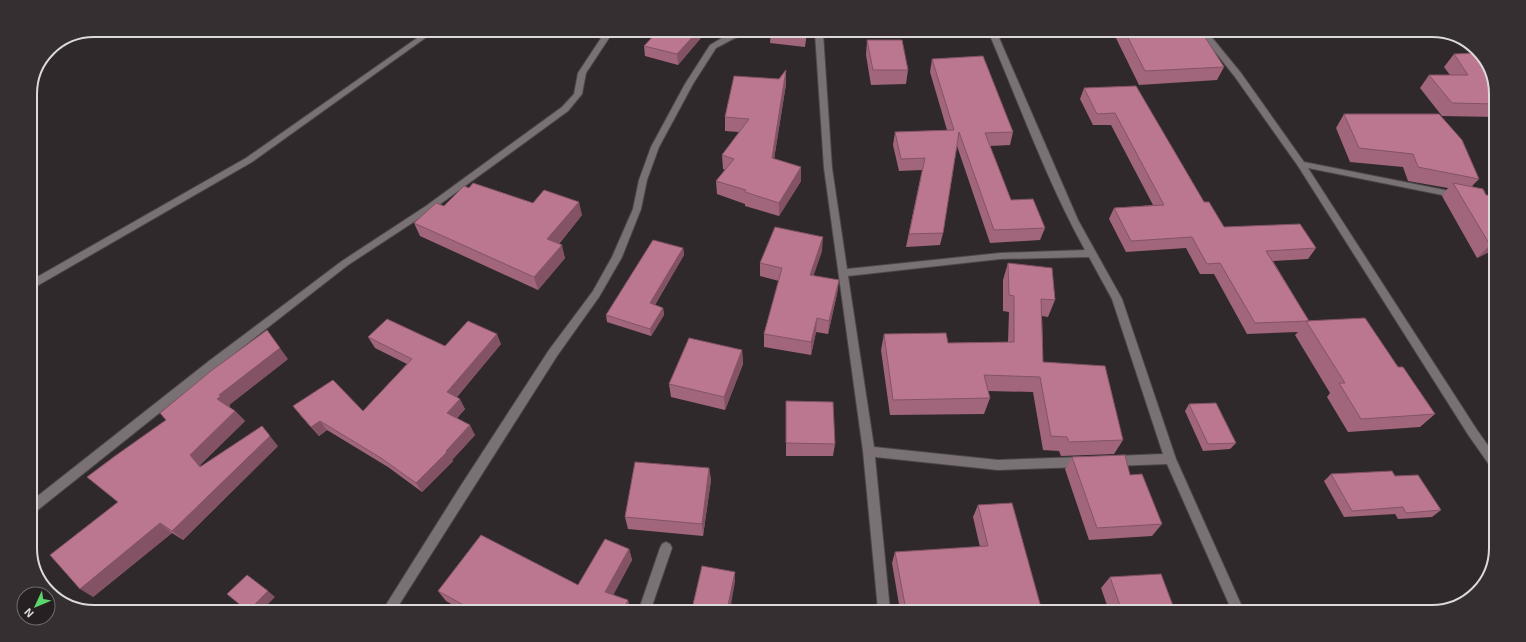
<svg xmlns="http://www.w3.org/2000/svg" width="1526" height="642" viewBox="0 0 1526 642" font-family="'Exo 2',sans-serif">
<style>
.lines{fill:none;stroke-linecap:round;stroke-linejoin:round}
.minor-casing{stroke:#4b4647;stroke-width:2}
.minor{fill:#797173;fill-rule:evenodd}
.wall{fill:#a1667c}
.shaded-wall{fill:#835365}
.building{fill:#bb7790;stroke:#835365}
.rim{fill:none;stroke:#ddd9da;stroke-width:2}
</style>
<rect width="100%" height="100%" fill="#30292b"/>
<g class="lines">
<defs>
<path id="minor" d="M427 31H435L252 162 30 290V281L246 158Z
M605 32H613L586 73 582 94 568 111 432 210 348 265 217 367 34 513 30 514V502L209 361 342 261 426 206 562 107 574 94 578 73Z
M739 32H751L733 39 716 48 693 84 659 147 647 180 641 209 622 257 599 297 557 356 397 608H384L460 487 549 350 593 291 612 257 633 209 639 180 651 147 685 84 710 45 727 35Z
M815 33H823L832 168 847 269 1000 253 1085 250C1047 181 1020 106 989 33H997L1078 220 1122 299 1176 459 1244 611H1232L1167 464 1114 466 1110 465 1108 461 1110 457 1114 456 1163 454 1112 299 1089 257 1000 259 848 276 874 447 998 460 1082 457 1086 458 1088 462 1086 466 1082 467 998 470 875 457 890 610H878L863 451 824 168Z
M1201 34H1209L1241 73 1304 162 1460 193 1461 195 1457 198 1308 168 1477 430 1492 451V464L1488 463 1469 436 1298 166 1235 77Z
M1456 35C1467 41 1482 52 1486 64H1481L1456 39Z
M666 542 670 544 672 548 651 609H639L660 548 662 544Z"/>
</defs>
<use href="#minor" class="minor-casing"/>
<use href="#minor" class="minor"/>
</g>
<path class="wall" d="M706 32 678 65 645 56 644 46Z
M771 32H807L805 47 770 43Z
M1114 34H1203L1224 67 1217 80 1139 85Z
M867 40 908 70 906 84 871 85 866 55Z
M1454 54 1496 90V117L1442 116 1420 88 1429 75H1450L1444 67Z
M932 59 1013 132 1010 145 990 146 1011 200 1045 228 1040 240 990 243 957 146 943 233 940 245 906 247 922 170 899 171 893 145 895 132 947 130 930 72Z
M786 70V84L774 159 801 167V181L779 216 745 206V204L717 194 716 181 725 170 723 169 722 155 739 132 725 131V117L779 79Z
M1136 86 1204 202 1224 227 1316 248 1308 259 1273 261 1309 321 1398 367 1435 414 1420 427 1348 432 1327 397 1330 393 1295 335 1298 332 1247 334 1214 274H1200L1186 248 1126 252 1109 219 1114 208 1153 205 1111 125H1093L1080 99 1084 88Z
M1344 114 1479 179 1472 186 1486 195 1495 196 1494 248 1493 250 1477 258 1442 196 1448 188 1408 181 1403 167 1350 162 1336 128Z
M469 188 582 215 559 244 565 258 538 290 420 236 414 223 444 206Z
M683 248 684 255 655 305 663 308 664 315 651 336 607 322 606 315Z
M822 251 813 276 839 280 837 294 828 334 816 332 811 355 764 347V334L779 281 760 276V263Z
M1008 263 1055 300 1048 317 1042 316 1043 362 1123 440 1114 454 1061 456 1059 451 1043 450 1033 392 988 391 990 398 984 414 890 415 881 350 884 334 948 343 1008 342 1009 312 1003 311V280Z
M368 337 445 346 501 344 457 397 465 409 457 418 475 435 452 460 453 461 422 492 388 467 327 430 319 436 301 416 293 406 363 411 407 364 375 348Z
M742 350 743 364 725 410 671 397 669 384Z
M288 359 229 405 230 406 229 407 235 411 245 421 200 465 201 466 278 446 183 540 172 533 93 597 118 502 87 477Z
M786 401 835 444 833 456H786Z
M1189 404 1236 443 1230 449 1203 451 1185 411Z
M1072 457 1130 475 1162 524 1152 536 1089 540 1065 469Z
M709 468 711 480 703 536 628 529 625 517Z
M1331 474 1395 476 1441 510 1432 517 1398 519 1395 514 1344 517 1324 481Z
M978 505 1042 611 900 610 892 563 895 552 980 547 973 517Z
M629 549 632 560 613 595 631 609H460L446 601 438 591 578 585Z
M1110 577 1175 611H1109L1101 588Z"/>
<path class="shaded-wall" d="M697 32H706L678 65 677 54Z
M786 70V84L772 172V158Z
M801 167V181L779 216V203Z
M579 202 582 215 551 253 547 239Z
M823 237 822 251 809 289 810 275Z
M1494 243V248L1493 250 1477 258 1490 245Z
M562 245 565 258 538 290 534 277Z
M683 248 684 255 651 311 650 303Z
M839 280 837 294 828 334 829 321Z
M663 308 664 315 651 336 650 329Z
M817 318 816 332 811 355V342Z
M497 334 501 344 452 402 447 392Z
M280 348 288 359 229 405 230 406 226 410 217 399 219 395Z
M742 350 743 364 725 410 724 397Z
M460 399 465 409 453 423 447 413Z
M235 411 245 421 200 465 210 477 200 467 190 455Z
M320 421 327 430 319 436 311 427Z
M470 425 475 435 452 460 453 461 422 492 416 483Z
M262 426 278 446 183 540 172 531Z
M709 468 711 480 703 536 702 524Z
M160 523 172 533 93 597 80 589Z
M629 549 632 560 609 603 605 592Z
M735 572V582L730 610H727Z
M268 591 275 597 264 608H251Z
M628 600 631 609H624Z"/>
<path class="building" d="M657 32H697L677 54 644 46Z
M771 32H806V36L770 33Z
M1126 34H1203L1224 67 1145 71Z
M867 40H902L908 70H873Z
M1480 53 1483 55 1496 90V104L1452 103 1429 75H1468L1454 54Z
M983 56 1013 132 985 133 1011 200 1033 199 1045 228 994 230 959 132 943 233 909 234 925 158 901 159 895 132 954 130 932 59Z
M786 70 772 158 801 167 779 203 745 192 746 190 716 181 734 159 722 155 749 119 725 117 734 76 779 79Z
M1136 86 1204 202H1209L1224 227 1300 224 1316 248 1266 251 1309 321 1255 323 1220 263 1207 264 1192 237 1131 241 1114 208 1164 205 1115 113 1097 114 1084 88Z
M1344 114H1439L1462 140 1479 179 1418 167 1413 154 1359 148Z
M473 183 533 203 544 190 579 202 547 239 562 245 534 277 414 223 436 203 444 206 464 186 469 188Z
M1453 183 1483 189 1486 195 1495 196 1494 243 1490 245Z
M775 227 823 237 810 275 839 280 829 321 817 318 811 342 764 334 782 268 760 263Z
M653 240 683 248 650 303 663 308 650 329 606 315Z
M1008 263 1052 268 1055 300 1041 299 1043 362 1105 366 1123 440 1069 442 1067 437 1051 436 1040 377 984 375 990 398 893 400 884 334 946 333 948 343 1014 342V296L1009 295Z
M1365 318 1398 367H1403L1435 414 1361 419 1339 383H1345L1306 321Z
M387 319 445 346 468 321 497 334 447 392 460 399 447 413 470 425 446 451 447 452 416 483 381 458 320 421 311 427 293 406 333 380 363 411 412 359 368 337Z
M267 330 280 348 219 395 221 396 217 399 235 411 190 455 200 467 262 426 270 436 172 531 160 523 80 589 50 555 118 502 87 477 115 456 166 420 160 413 211 371Z
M689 338 742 350 724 397 669 384Z
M786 401 833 402 835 444 786 443Z
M1216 403 1236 443 1208 444 1189 404Z
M1125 455 1130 475 1142 474 1162 524 1097 528 1072 457Z
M635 462 709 468 702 524 625 517Z
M1392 471 1395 476 1418 475 1441 510 1406 513 1403 507 1352 511 1331 474Z
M1012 503 1042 611 985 610 984 607 929 610H906L895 552 988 546 978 505Z
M481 535 578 585 605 539 629 549 605 592 628 600 624 609H471L438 591Z
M702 566 735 572 727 610 692 609Z
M1161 574 1175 611H1122L1110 577Z
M247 575 268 591 251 608H244L227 594Z"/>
<path d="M0 0H1526V642H0ZM94 37H1432A57 57 0 0 1 1489 94V548A57 57 0 0 1 1432 605H94A57 57 0 0 1 37 548V94A57 57 0 0 1 94 37Z" fill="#352f31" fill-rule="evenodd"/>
<path class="rim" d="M94 37H1432A57 57 0 0 1 1489 94V548A57 57 0 0 1 1432 605H94A57 57 0 0 1 37 548V94A57 57 0 0 1 94 37Z"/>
<g transform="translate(36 606) rotate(226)"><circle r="19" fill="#262022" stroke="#6f6a6c"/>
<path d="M0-3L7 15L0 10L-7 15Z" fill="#5dd56d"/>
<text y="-6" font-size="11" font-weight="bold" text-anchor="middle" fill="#ddd9da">N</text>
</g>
</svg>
